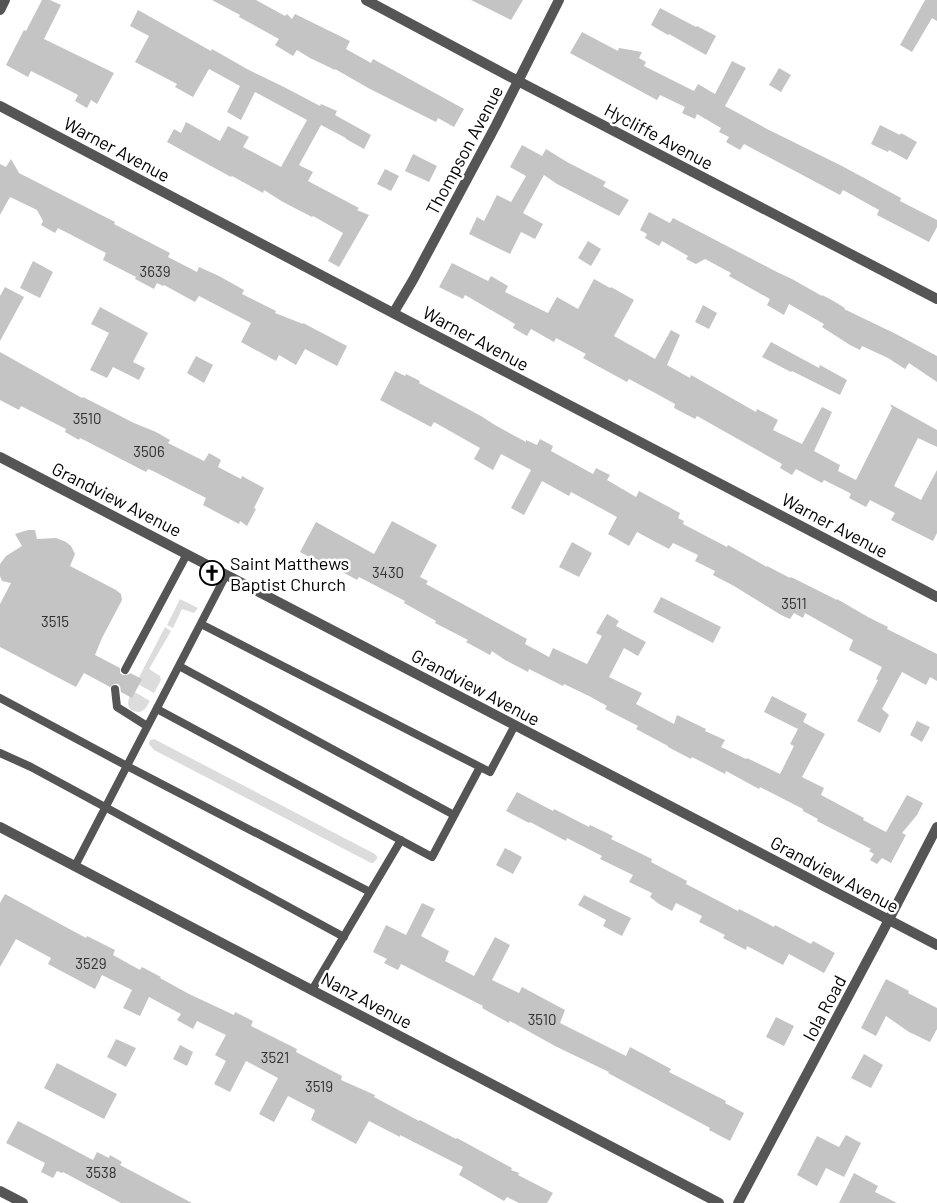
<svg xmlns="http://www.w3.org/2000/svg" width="937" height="1203" viewBox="0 0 937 1203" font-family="Barlow,sans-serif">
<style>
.green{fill:#dcdcdc}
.building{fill:#c4c4c4}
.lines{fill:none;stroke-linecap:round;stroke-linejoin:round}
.lane{stroke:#555;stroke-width:8}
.street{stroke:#555;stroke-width:10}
.labels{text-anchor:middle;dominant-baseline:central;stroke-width:5;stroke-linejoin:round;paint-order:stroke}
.number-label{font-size:15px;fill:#313131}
.street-label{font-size:18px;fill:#000;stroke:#fff}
.poi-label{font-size:18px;fill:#000;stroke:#fff;text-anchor:start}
</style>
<rect width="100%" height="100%" fill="#fff"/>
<path class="green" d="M180 599 198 608 194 613 182 609 173 628 167 625Z
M165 627 171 631 149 669 160 676 161 680 154 693 136 683Z
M133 691 150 701 145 709 140 712C125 711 126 701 133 691Z
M154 739 373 853 377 856V859L373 863H371L154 750 149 744 150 740Z"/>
<path class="building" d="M42 0H50L61 5 44 39 114 73 97 104 91 100 87 108 75 101 78 95 55 83 31 71 28 77 6 65 24 30 26 31Z
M212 0H256L285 16 287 14 292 19 295 14 350 41 346 49 371 63 373 59 464 109 454 127 438 118 436 122 370 89 335 69V70L310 58 297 50 293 56 275 45 279 39 239 17 240 15Z
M471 0H523L511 20Z
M925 0H937V21L932 18 912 52 900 45Z
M660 8 696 27 697 26 716 36 706 55 669 34 668 35 651 25Z
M138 10 211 51 212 49 247 69 284 87 320 106 321 104 337 111 335 115 371 135 364 149 346 139V138L321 125 299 165 313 172 308 181 359 208 357 210 369 215 339 267 328 261 343 233 313 216 312 217 283 202 264 190 263 193 232 176 231 177 167 142 174 129 181 133 186 122 220 141 228 126 249 137 243 147 281 167 307 120 255 92 241 120 227 112 240 86 209 69 193 97 175 87 177 84 135 62 149 36 130 26Z
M582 32 618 51 619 48 642 52 639 58 646 62 644 66 694 91 698 84 715 94 732 61 746 68 725 106 767 129 842 166 901 198 900 201 937 220V227L929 242 877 215 879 210 843 190 840 195 744 144 740 150 726 142 729 137 719 132 721 128 697 114 695 119 682 113 685 107 660 95 657 100 570 53Z
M779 68 791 75 781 92 769 85Z
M880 125 900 135 901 133 917 142 907 160 889 150 888 152 871 144Z
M522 145 542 156 546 149 567 162 606 182 603 186 629 200 619 216 557 184 544 175 523 213 543 224 535 239 521 232 510 254 469 234 477 217 484 221 497 195 511 202 526 176 510 167Z
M413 154 437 166 429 182 405 171Z
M11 159 19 173 115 222 114 224 170 253 168 257 197 272 199 267 219 276 244 290 242 294 276 311 275 313 303 324V323L347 346 337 366 305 349 296 365 279 355 276 361 241 342 251 323 199 296 195 302 164 285 163 286 157 283 154 289 135 279 136 277 103 260 106 253 58 228 55 233 41 225 43 221 37 210 10 197 0 215V164L6 167Z
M385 169 399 176 391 191 377 184Z
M649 212 670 223 673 218 777 272 792 279 822 296V295L830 299 845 308 844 309 896 334 937 356V382L909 363 905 369 888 358 862 346 860 350 850 345 822 327 824 324 789 304 784 315 767 305 770 299 729 276 731 273 705 259 696 264 686 259 688 256 662 241 659 246 645 238 647 234 640 230Z
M588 241 601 249 591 266 578 258Z
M33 261 53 272 40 298 20 288Z
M452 263 488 281 491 276 508 286 505 292 548 313 557 297 578 309 594 279 610 288 611 287 634 300 614 336 655 359 671 330 680 335 667 365 690 378 691 375 756 412 757 409 778 420 773 430 802 444 822 407 832 412 814 451 840 465 838 471 856 480 892 408 890 404 937 430V447L918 438 894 486 921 500 937 470V533L933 541 891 520 895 513 870 500 866 507 849 498 851 494 848 492 824 480 822 483 796 469 792 475 780 468 782 464 697 416 695 419 674 408 675 404 657 394 629 379 627 382 583 358 586 354 556 338 554 342 531 329 527 336 513 328 515 324 465 295 463 299 439 287Z
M5 287 24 297 0 341V296Z
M703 305 717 313 709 329 695 322Z
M100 307 148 333 133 362 145 368 139 380 113 367 107 378 90 370 109 333 91 324Z
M771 342 819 368 820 365 847 380 840 395 792 371 791 372 762 357Z
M0 352 82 398 83 397 134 423 156 432 170 440 168 443 204 461 209 453 221 460 218 467 241 479 242 476 264 488 254 508 256 509 247 526 240 521 239 524 203 505 206 498 153 471 148 469 146 472 88 442 80 438 79 440 65 432 66 429 21 406 19 410 0 400Z
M196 356 213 365 204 383 187 373Z
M395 371 405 376 406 374 420 381 419 383 481 416 495 425 526 442V440L537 445 540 439 553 446 551 451 593 474 596 468 610 475 607 480 636 497 639 491 680 513 678 518 684 521 683 524 727 547 728 545 767 567V566L790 578 791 577 837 600V599L868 617 888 627 887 629 937 654V681L930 677 926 685 902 672 882 709 889 715 880 733 857 721 878 680 876 679 882 667 849 650 853 640 805 613 803 618 794 613 790 619 781 615 734 586 713 575 715 571 695 561 698 555 673 543 669 549 637 532 629 546 608 534 617 517 571 492 569 496 542 481 524 515 511 508 531 470 501 454 493 470 474 459 480 448 434 422 431 427 380 400Z
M392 521 437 545 420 577 428 581 426 584 527 639 525 644 549 657 553 648 587 664 602 636 596 633 607 614 619 621 616 626 646 642 638 656 624 648 609 677 642 693 636 704 674 724 677 715 706 729 705 731 725 740 721 747 746 759 747 758 780 774 794 746 790 744 798 729 764 712 772 696 807 714 803 722 825 734 802 777 824 788 821 795 864 818 863 820 886 832 907 795 923 803 917 815 902 833 906 835 891 863 882 858 877 864 870 860 874 854 869 851 871 849 817 821 818 819 803 811V809L760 787 759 789 726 771 725 774 692 757 691 759 668 747V746L636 729 638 726 605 709 607 706 589 696 564 684 563 686 529 669 528 672 505 660 492 651 490 655 466 642 468 640 435 623 436 621 404 603 405 601 359 577 357 580 326 563 324 565 300 552 316 522 374 554Z
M28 530H35L37 539 56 538 66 542 71 546 75 554 70 566 116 590 121 594 122 600 121 602 102 638 95 655 120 668V673L123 675H128L130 673 142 679 132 698 121 692 120 686 118 684H114L110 687 84 673 76 687 0 647V604L11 583 2 581 0 576V564L6 556 22 546 15 534Z
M572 542 592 553 579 577 559 567Z
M661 597 721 627 713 643 653 612Z
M917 721 930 727 922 742 910 735Z
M517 792 553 811 554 809 589 827 590 825 613 836 611 839 652 859 651 862 687 881 686 884 738 911 739 909 774 927 775 925 811 944 813 941 835 953 824 973 789 954 783 965 747 946 746 950 723 938 725 935 699 922 702 916 676 903 672 911 659 904 650 897 652 893 629 882 633 875 600 859 602 856 567 838 566 841 530 822 529 823 506 811Z
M505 848 522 857 513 874 496 865Z
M5 894 86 938 87 936 115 950 113 955 140 970 142 967 161 977 160 978 189 994 234 1015 235 1012 253 1021 251 1026 297 1049 296 1052 342 1076 341 1080 375 1095 374 1097 419 1121 420 1120 456 1139 457 1138 512 1168 511 1170 519 1173 518 1175 553 1193 547 1203H519L507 1197 504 1201 459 1175 463 1167 400 1135V1137L369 1121 356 1144 311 1120 315 1110 288 1096 274 1122 259 1114 278 1078 246 1061 230 1092 214 1084 226 1061 215 1055 226 1035 197 1021 193 1029 177 1020 181 1014 149 997 140 1016 123 1008 132 990 102 975 95 989 48 964 51 958 16 939 0 967V903Z
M584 895 631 918 622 936 603 926 606 920 578 905Z
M422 903 435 909 421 936 449 951 445 961 474 976 495 937 510 945 492 980 519 993 522 987 565 1010 560 1023 626 1056 630 1047 671 1069 669 1072 726 1101 725 1103 744 1113 730 1141 709 1130 710 1128 608 1073 609 1072 555 1046 510 1021 509 1023 482 1008 483 1006 438 983 401 964 398 970 384 963 387 959 373 952 386 925 406 935Z
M886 979 909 991 908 993 937 1008V1029L930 1042 909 1032 886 1016 876 1036 861 1028Z
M776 1017 794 1026 784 1046 766 1037Z
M116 1039 136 1048 126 1067 107 1057Z
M180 1045 193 1052 187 1066 173 1059Z
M864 1054 883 1065 871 1088 851 1078Z
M57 1063 117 1094 104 1119 44 1088Z
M18 1121 57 1141 93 1160 97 1152 109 1158 110 1155 122 1162 120 1165 192 1203H121L63 1172 62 1173 57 1171 53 1178 41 1172 45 1163 6 1143Z
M846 1135 861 1143 844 1177 826 1168 817 1186 797 1175 817 1136 839 1147Z
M854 1173 878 1186 875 1192 897 1203H839Z"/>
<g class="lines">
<path class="lane" d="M201 624 490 772 515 725
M179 666 454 815
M125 670 187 554
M115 689 117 707 147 726
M0 698 127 766 370 892
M157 709 432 857 480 767
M0 753 31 767 105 807 344 937
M75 866 226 575
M312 990 401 840"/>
<path class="street" d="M366 0 518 81 937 299
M0 10 5 0
M0 106 412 323 937 597
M394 312 413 280 496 125 559 0
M0 457 937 945
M0 827 719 1203
M0 1191 23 1203
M738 1203 882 933 937 827"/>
</g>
<defs>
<symbol id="church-ring" viewBox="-11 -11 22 22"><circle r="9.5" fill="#fff" stroke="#000" stroke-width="1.5"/><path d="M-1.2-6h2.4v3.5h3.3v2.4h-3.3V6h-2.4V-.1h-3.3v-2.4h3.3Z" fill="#000"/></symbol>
</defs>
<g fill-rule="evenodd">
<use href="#church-ring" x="198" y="559" width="28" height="28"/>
</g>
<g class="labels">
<g class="number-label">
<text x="155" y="271">3639</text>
<text x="87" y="418">3510</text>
<text x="149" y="451">3506</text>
<text x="388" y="572">3430</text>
<text x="794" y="603">3511</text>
<text x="55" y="621">3515</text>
<text x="91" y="963">3529</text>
<text x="542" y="1019">3510</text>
<text x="275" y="1057">3521</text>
<text x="319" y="1086">3519</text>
<text x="101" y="1172">3538</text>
</g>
<g class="street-label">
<text transform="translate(659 136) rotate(28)">Hycliffe Avenue</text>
<text transform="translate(117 149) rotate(28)">Warner Avenue</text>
<text transform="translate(464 150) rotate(-62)">Thompson Avenue</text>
<text transform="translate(476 338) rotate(28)">Warner Avenue</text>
<text transform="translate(117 499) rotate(27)">Grandview Avenue</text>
<text transform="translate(835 525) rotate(28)">Warner Avenue</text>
<text transform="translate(476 687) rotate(28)">Grandview Avenue</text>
<text transform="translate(835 874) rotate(28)">Grandview Avenue</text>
<text transform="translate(367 1000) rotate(28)">Nanz Avenue</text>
<text transform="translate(824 1008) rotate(-62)">Iola Road</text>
</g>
<g class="poi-label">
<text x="230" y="563">Saint Matthews<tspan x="230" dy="21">Baptist Church</tspan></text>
</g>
</g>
</svg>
